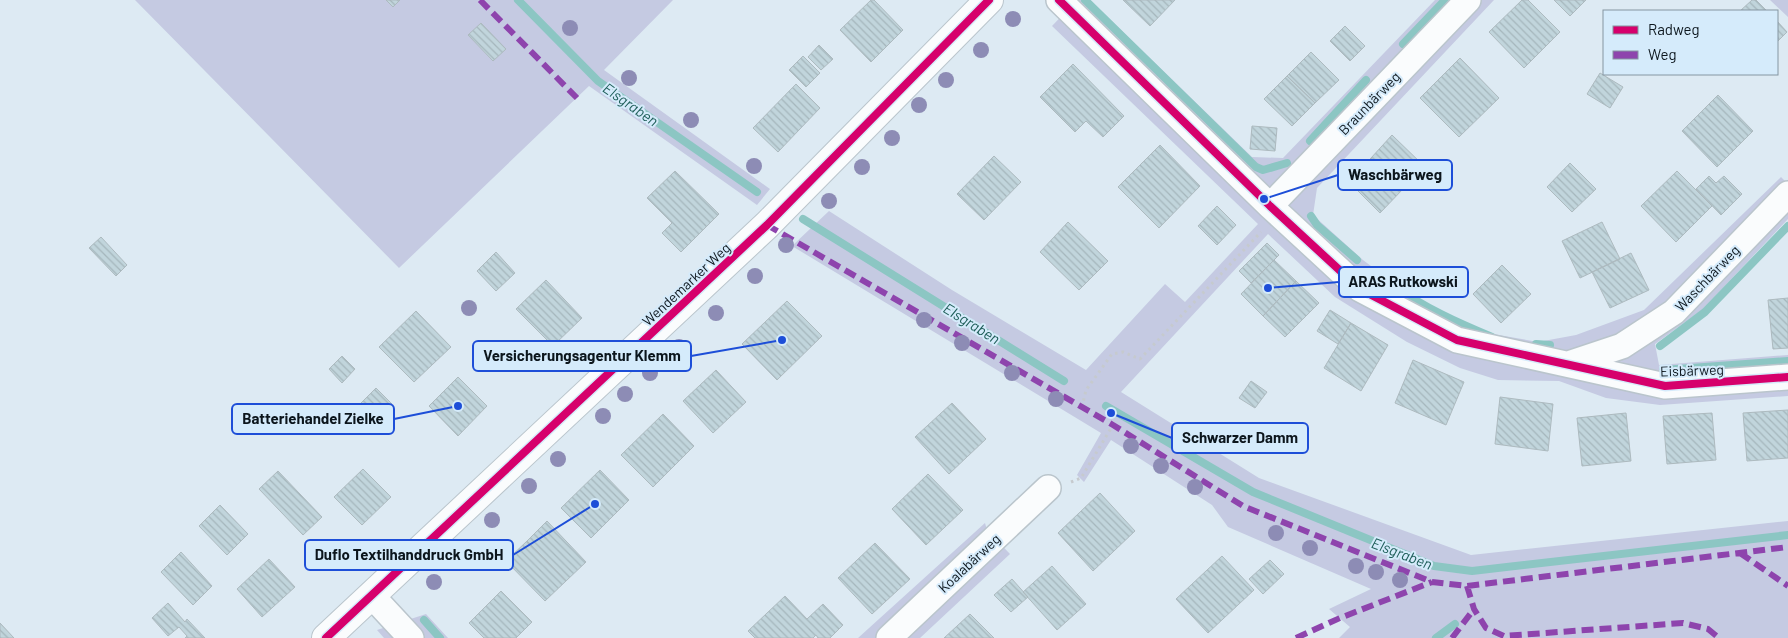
<svg xmlns="http://www.w3.org/2000/svg" width="1788" height="638" viewBox="0 0 1788 638" font-family="Barlow,sans-serif">
<style>
.grass{fill:#c5cae2}
.lines{fill:none;stroke-linecap:round;stroke-linejoin:round}
.stream{stroke:#8cc6c3;stroke-width:8}
.building{fill:url(#building-back-hatch);stroke:#adbabf}
.minor-casing{stroke:#bac5cc;stroke-width:28}
.tertiary-casing{stroke:#bac5cc;stroke-width:30}
.path{stroke:#c6cace;stroke-width:3;stroke-dasharray:2.5 4;stroke-linecap:butt}
.minor{stroke:#fafcfd;stroke-width:25}
.tertiary{stroke:#fafcfd;stroke-width:28}
.quiet{stroke:#8e44ad;stroke-width:6;stroke-dasharray:12 6;stroke-linecap:butt}
.cycleway-casing{stroke:#d5ebfb;stroke-width:11}
.cycleway{stroke:#d6006c;stroke-width:8}
.tree{fill:#8d8cb5}
.labels{text-anchor:middle;dominant-baseline:central;stroke-width:4;stroke-linejoin:round;paint-order:stroke}
.street-label{font-size:14px;fill:#0c161d;stroke:#d5ebfb}
.water-label{font-size:15px;font-style:italic;fill:#1e5e59;stroke:#d5ebfb}
.leader{fill:none;stroke:#1d4ed8;stroke-width:2}
.callout-dot{fill:#1d4ed8;stroke:#d5ebfb;stroke-width:2}
.callout{fill:#d5ebfb;stroke:#1d4ed8;stroke-width:2}
.callout-label{font-size:15px;text-anchor:middle;font-weight:bold;fill:#0c161d}
</style>
<defs>
<pattern id="building-back-hatch" width="6" height="6" patternUnits="userSpaceOnUse" patternTransform="scale(1.25)"><rect width="6" height="6" fill="#c1d5dc"/><path d="M-1 5l2 2M0 0l6 6M5-1l2 2" fill="none" stroke="#a5b6bc"/></pattern>
</defs>
<rect width="100%" height="100%" fill="#ddeaf3"/>
<path class="grass" d="M135 0H673L604 70 770 189 757 205 589 86 399 268Z
M1077 0H1090L1252 157 1283 158 1435 0H1494L1317 188 1313 215 1363 260 1408 294 1456 319 1493 334 1538 342 1576 335 1644 310 1781 177 1788 184V219L1702 310 1655 344 1659 365 1788 355V396L1660 405 1606 398 1559 381 1498 380 1460 368 1407 342 1335 297 1268 234 1121 392 1259 478 1471 555 1788 521V638H1339L1350 627 1329 609 1371 589 1228 527 1212 505 1111 440 1084 482 1077 475 1101 433 792 246 829 211 952 290 1086 370 1165 284 1185 302 1258 224 1052 26Z
M1770 0H1788V17Z
M985 523 987 530 1010 554 920 638H858Z
M426 614 448 638H384L377 630Z"/>
<g class="lines">
<path class="stream" d="M518 0 598 81 757 192
M1085 0 1256 167 1263 170 1287 163
M1403 44 1445 0
M1310 141 1366 80
M1311 216 1317 225 1357 260
M803 219 1064 381
M1394 286C1425 308 1456 322 1492 337
M1536 344 1550 345
M1660 346 1705 312 1788 226
M1663 370 1788 361
M1106 406 1253 492 1434 566 1472 571 1788 535
M424 620 440 638
M1436 638 1455 624"/>
</g>
<path class="building" d="M386 0H400L393 7Z
M871 0H874L903 30 871 62 840 30Z
M1123 0H1175L1150 26Z
M1522 0H1528L1560 32 1524 68 1489 32Z
M1554 0H1586L1570 16Z
M1752 0H1756L1767 11H1740Z
M1777 21 1787 32 1777 42Z
M481 23 506 49 493 61 468 35Z
M1345 26 1365 46 1350 61 1330 41Z
M819 45 833 59 821 70 808 57Z
M1311 52 1339 80 1315 103 1287 76Z
M803 56 820 73 806 87 789 70Z
M1460 58 1499 98 1459 137 1420 98Z
M1073 64 1124 116 1103 137 1086 121 1075 132 1040 97Z
M1600 73 1623 87 1610 108 1587 94Z
M1287 76 1315 103 1292 126 1264 99Z
M796 84 820 108 778 152 753 128Z
M1718 95 1753 131 1717 167 1682 131Z
M1252 126 1277 128 1275 151 1250 149Z
M1392 135 1424 166 1403 189 1371 158Z
M1160 145 1200 186 1159 228 1118 187Z
M994 156 1021 182 984 220 957 194Z
M1371 158 1403 189 1380 213 1348 181Z
M1570 163 1596 189 1572 212 1547 187Z
M675 171 719 214 681 252 662 233 672 223 647 198Z
M1677 171 1712 206 1676 242 1641 206Z
M1709 176 1716 183 1724 176 1742 194 1721 215 1696 189Z
M1217 206 1236 225 1217 245 1198 226Z
M1068 222 1108 261 1079 290 1040 252Z
M1602 222 1620 259 1580 278 1562 241Z
M101 237 127 265 116 276 89 248Z
M1267 243 1279 255 1251 283 1239 271Z
M496 252 515 273 496 291 477 271Z
M1631 253 1649 290 1610 308 1592 272Z
M1274 260 1296 281 1263 316 1241 294Z
M1502 265 1531 294 1501 323 1473 294Z
M546 280 582 318 553 346 516 309Z
M1296 281 1319 303 1285 337 1263 316Z
M1788 298V348L1773 349 1768 300Z
M787 301 822 336 777 380 742 344Z
M1330 310 1351 323 1338 344 1317 331Z
M416 311 451 347 414 382 379 347Z
M1351 323 1388 345 1361 391 1324 368Z
M342 356 355 369 342 383 329 369Z
M1413 360 1464 382 1446 425 1395 403Z
M716 370 746 402 713 433 683 401Z
M458 377 487 406 458 436 429 406Z
M1251 381 1267 392 1255 408 1239 398Z
M376 388 392 404 376 420 360 404Z
M1500 397 1553 404 1548 451 1495 444Z
M952 403 986 439 949 474 915 437Z
M1788 410V458L1747 461 1743 413Z
M1626 413 1631 461 1582 466 1577 418Z
M1712 413 1716 460 1667 464 1663 416Z
M663 414 694 446 653 487 621 455Z
M363 469 391 497 362 525 334 497Z
M600 470 629 500 591 538 561 508Z
M278 471 322 517 303 535 259 489Z
M928 474 963 510 926 545 892 509Z
M1100 493 1135 531 1093 571 1058 533Z
M220 505 248 534 227 555 199 526Z
M547 521 586 562 566 581 527 541Z
M527 541 566 581 545 601 506 561Z
M875 543 910 579 872 614 838 578Z
M181 552 212 586 193 605 161 572Z
M1222 556 1254 590 1208 633 1176 599Z
M269 559 295 587 262 617 237 589Z
M1270 560 1284 574 1263 594 1249 579Z
M1052 566 1086 604 1057 630 1023 592Z
M1012 579 1028 597 1011 612 994 595Z
M501 591 532 622 516 638H484L469 623Z
M785 596 807 619 823 604 843 625 830 638H818L816 635 813 638H755L748 631Z
M168 603 185 622 187 619 205 638H185L187 636 179 627 168 636 152 618Z
M970 614 994 638H944Z
M0 623 14 638H0Z"/>
<g class="lines">
<defs>
<path id="minor" d="M1059 0 1270 206 1360 289 1457 340 1665 386 1788 377
M1270 206 1468 0
M1568 364 1622 346 1674 312 1788 194
M372 596 411 638
M889 638 1048 488"/>
<path id="tertiary" d="M326 638 767 225 989 0"/>
</defs>
<use href="#minor" class="minor-casing"/>
<use href="#tertiary" class="tertiary-casing"/>
<path class="path" d="M1082 407 1086 390 1112 354 1123 352 1140 359 1261 232
M1071 482 1081 478 1113 425"/>
<use href="#minor" class="minor"/>
<use href="#tertiary" class="tertiary"/>
<path class="quiet" d="M480 0 577 98
M767 225 1113 425 1243 506 1432 582 1467 586 1788 547
M1740 553 1788 586
M1467 586 1474 609 1486 628 1504 636 1683 623 1708 629 1719 638
M1296 638 1340 618 1432 582
M1452 638 1474 609"/>
<defs>
<path id="cycleway" d="M1059 0 1270 206 1360 289 1457 340 1665 386 1788 377
M326 638 767 225 989 0"/>
</defs>
<use href="#cycleway" class="cycleway-casing"/>
<use href="#cycleway" class="cycleway"/>
</g>
<g class="tree">
<circle cx="1013" cy="19" r="8"/>
<circle cx="570" cy="28" r="8"/>
<circle cx="981" cy="50" r="8"/>
<circle cx="629" cy="78" r="8"/>
<circle cx="946" cy="80" r="8"/>
<circle cx="919" cy="105" r="8"/>
<circle cx="691" cy="120" r="8"/>
<circle cx="892" cy="138" r="8"/>
<circle cx="754" cy="166" r="8"/>
<circle cx="862" cy="167" r="8"/>
<circle cx="829" cy="201" r="8"/>
<circle cx="786" cy="245" r="8"/>
<circle cx="755" cy="276" r="8"/>
<circle cx="469" cy="308" r="8"/>
<circle cx="716" cy="313" r="8"/>
<circle cx="924" cy="320" r="8"/>
<circle cx="962" cy="343" r="8"/>
<circle cx="679" cy="347" r="8"/>
<circle cx="650" cy="373" r="8"/>
<circle cx="1012" cy="373" r="8"/>
<circle cx="625" cy="394" r="8"/>
<circle cx="1056" cy="399" r="8"/>
<circle cx="603" cy="416" r="8"/>
<circle cx="1131" cy="446" r="8"/>
<circle cx="558" cy="459" r="8"/>
<circle cx="1161" cy="466" r="8"/>
<circle cx="529" cy="486" r="8"/>
<circle cx="1195" cy="487" r="8"/>
<circle cx="492" cy="520" r="8"/>
<circle cx="1276" cy="533" r="8"/>
<circle cx="1310" cy="548" r="8"/>
<circle cx="1356" cy="566" r="8"/>
<circle cx="1376" cy="572" r="8"/>
<circle cx="1400" cy="580" r="8"/>
<circle cx="434" cy="582" r="8"/>
</g>
<g class="labels">
<g class="street-label">
<text transform="translate(1369 103) rotate(-46)">Braunbärweg</text>
<text transform="translate(1707 278) rotate(-46)">Waschbärweg</text>
<text transform="translate(686 284) rotate(-43)">Wendemarker Weg</text>
<text transform="translate(1692 370) rotate(-2)">Eisbärweg</text>
<text transform="translate(969 563) rotate(-43)">Koalabärweg</text>
</g>
<g class="water-label">
<text transform="translate(631 104) rotate(35)">Elsgraben</text>
<text transform="translate(972 323) rotate(32)">Elsgraben</text>
<text transform="translate(1402 553) rotate(21)">Elsgraben</text>
</g>
</g>
<path class="leader" d="M1264 199L1338 175M1268 288L1339 282M782 340L691 356M458 406L394 419M1111 413L1172 438M595 504L513 555"/>
<g class="callout-dot">
<circle cx="1264" cy="199" r="5"/>
<circle cx="1268" cy="288" r="5"/>
<circle cx="782" cy="340" r="5"/>
<circle cx="458" cy="406" r="5"/>
<circle cx="1111" cy="413" r="5"/>
<circle cx="595" cy="504" r="5"/>
</g>
<g class="callout">
<rect x="1338" y="160" width="114" height="30" rx="5"/>
<rect x="1339" y="267" width="129" height="30" rx="5"/>
<rect x="473" y="341" width="218" height="30" rx="5"/>
<rect x="232" y="404" width="162" height="30" rx="5"/>
<rect x="1172" y="423" width="136" height="30" rx="5"/>
<rect x="305" y="540" width="208" height="30" rx="5"/>
</g>
<g class="callout-label">
<text x="1395" y="180">Waschbärweg</text>
<text x="1403" y="287">ARAS Rutkowski</text>
<text x="582" y="361">Versicherungsagentur Klemm</text>
<text x="313" y="424">Batteriehandel Zielke</text>
<text x="1240" y="443">Schwarzer Damm</text>
<text x="409" y="560">Duflo Textilhanddruck GmbH</text>
</g>
<rect x="1603" y="10" width="175" height="65" fill="#d5ebfb" stroke="#8596a2"/>
<rect x="1613" y="26" width="25" height="8" fill="#d6006c" stroke="#8596a2"/>
<text x="1648" y="35" font-size="15" fill="#0c161d">Radweg</text>
<rect x="1613" y="51" width="25" height="8" fill="#8e44ad" stroke="#8596a2"/>
<text x="1648" y="60" font-size="15" fill="#0c161d">Weg</text>
</svg>
